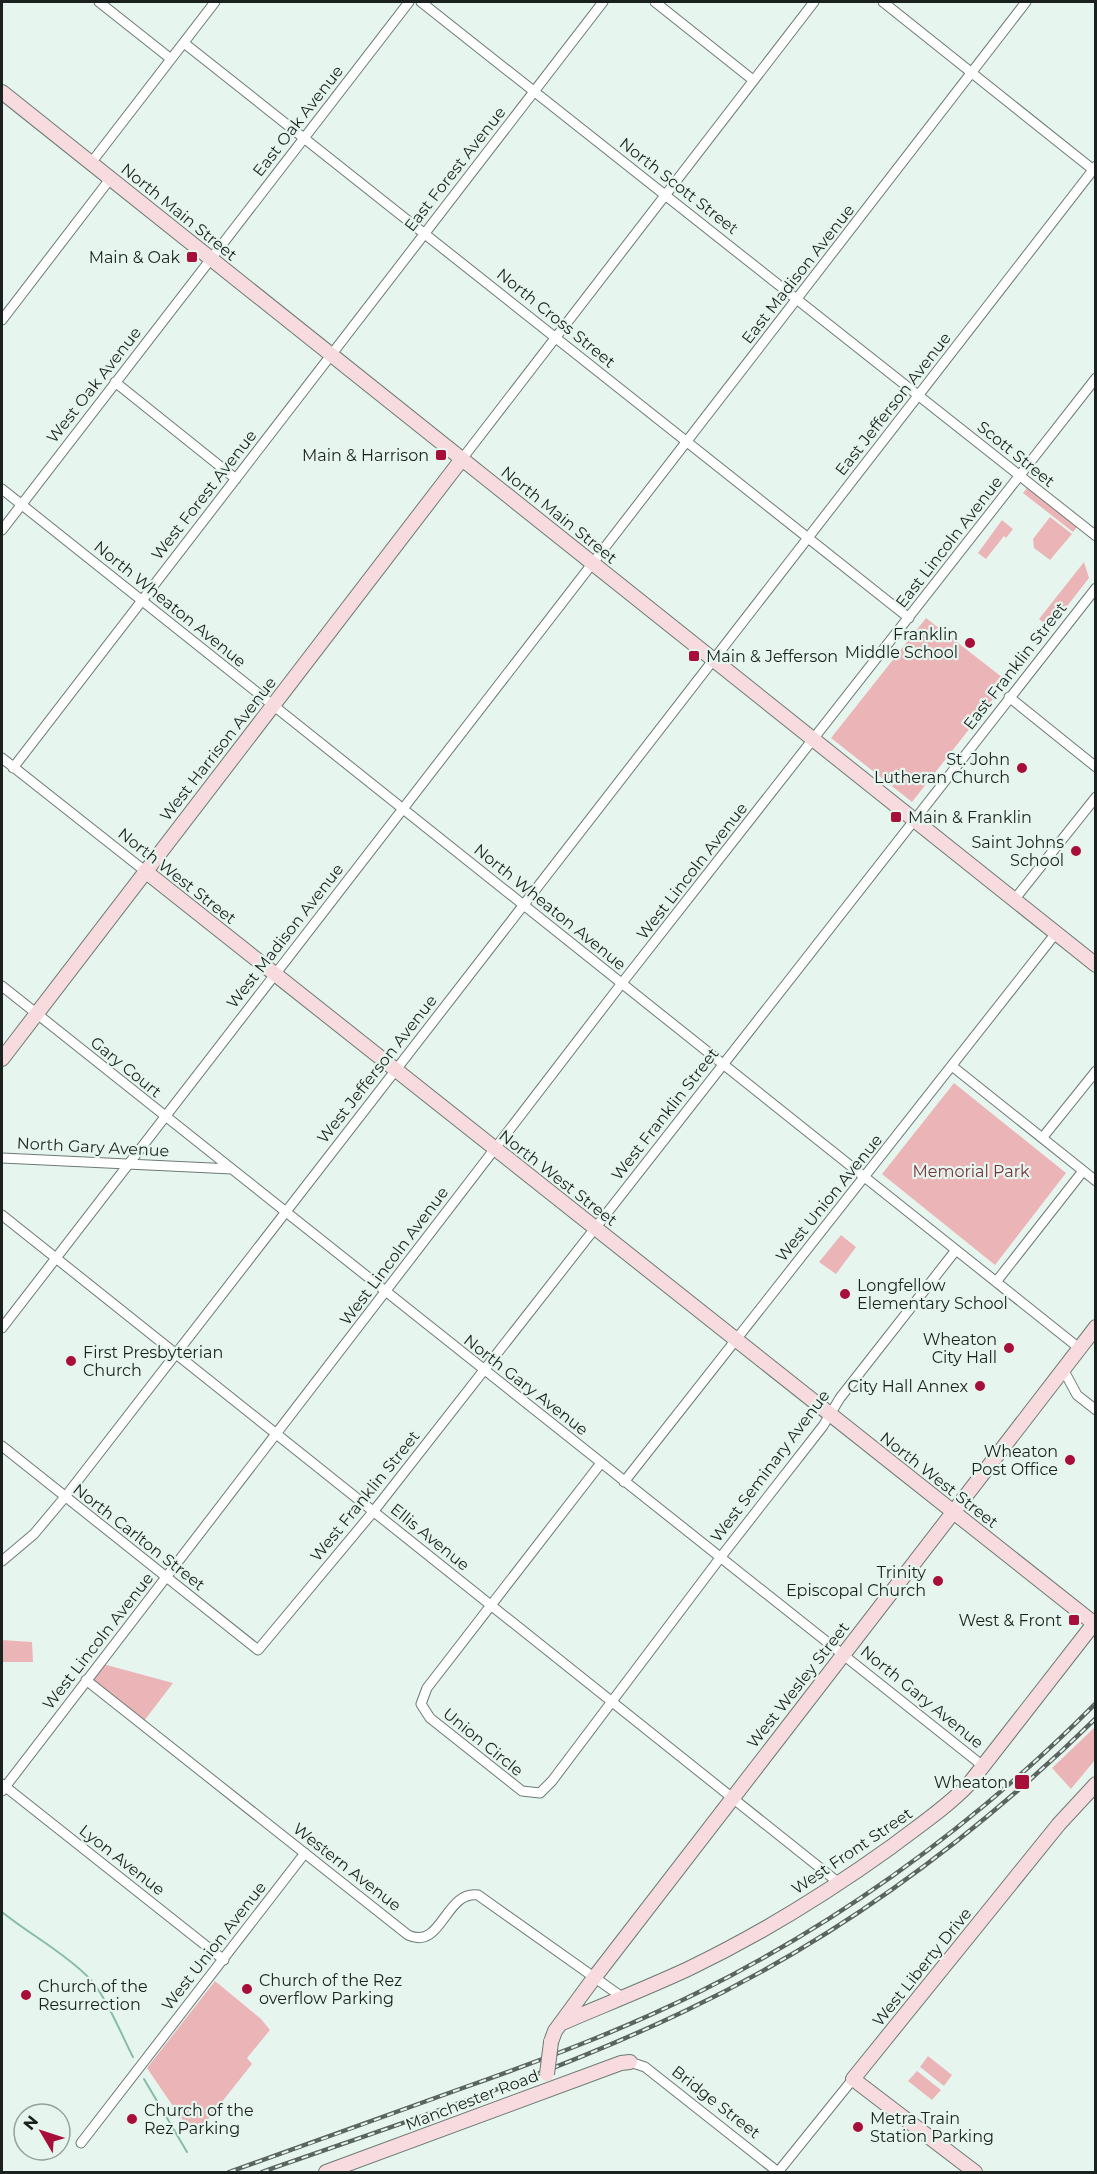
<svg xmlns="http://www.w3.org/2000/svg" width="1097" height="2174" viewBox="0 0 1097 2174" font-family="Montserrat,sans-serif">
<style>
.green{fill:#ebb5b8}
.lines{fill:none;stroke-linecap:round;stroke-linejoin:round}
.stream{stroke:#87bca6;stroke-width:2}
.street-casing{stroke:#6d7a74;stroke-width:11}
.secondary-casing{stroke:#6d7a74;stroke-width:16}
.street{stroke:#fff;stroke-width:9}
.secondary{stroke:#f8dbde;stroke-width:14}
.rail-casing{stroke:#5b6460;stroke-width:4.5}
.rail{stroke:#e6f6ef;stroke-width:2;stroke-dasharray:7;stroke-linecap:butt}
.secondary-bridge-casing{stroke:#6d7a74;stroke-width:16;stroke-linecap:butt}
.secondary-bridge{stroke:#f8dbde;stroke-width:14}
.poi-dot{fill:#a70e39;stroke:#e6f6ef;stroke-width:2}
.labels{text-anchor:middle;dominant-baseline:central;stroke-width:4.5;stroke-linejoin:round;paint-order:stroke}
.street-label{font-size:16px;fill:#1b211f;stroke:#e6f6ef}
.poi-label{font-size:16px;fill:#1b211f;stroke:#e6f6ef;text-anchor:end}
.park-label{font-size:16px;fill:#77343c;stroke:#e6f6ef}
</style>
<rect width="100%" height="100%" fill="#e6f6ef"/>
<path class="green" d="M1027 488 1077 527 1073 532 1023 493Z
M1050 517 1072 534 1050 560 1034 548 1033 539Z
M1002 520 1013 529 1006 538 1004 536 986 559 978 553Z
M1084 562 1089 578 1050 628 1039 619Z
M926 618 1007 681 912 802 831 738Z
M954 1083 1066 1173 995 1265 882 1174Z
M841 1235 856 1247 836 1274 819 1262Z
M2 1640 32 1642 33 1662H2Z
M103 1664 173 1683 144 1721 91 1679Z
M1095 1727V1760L1071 1789 1052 1768Z
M215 1981 261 2019 270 2030 247 2058 252 2064 194 2137 147 2068Z
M928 2056 952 2075 944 2086 920 2067Z
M917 2071 941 2090 932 2100 908 2081Z"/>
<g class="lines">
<path class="stream" d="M2 1912C29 1934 62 1951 87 1976 105 1993 121 2034 133 2057
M144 2079 187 2152"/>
<defs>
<path id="street" d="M99 2 171 59
M421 2 1096 536
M655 2 753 80
M883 2 1096 172
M184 43 909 618
M91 163 215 2
M2 320 110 179
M115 382 236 479
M462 459 814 2
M2 489 1079 1348
M2 530 409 2
M1009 697 1096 767
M2 758 145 871
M13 768 603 2
M1014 900 1096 797
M2 986 232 1169
M952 1066 1096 1181
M1043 1137 1096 1071
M2 1158 232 1169 983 1766
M2 1215 839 1883
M996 1282 1083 1171
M2 1328 1026 2
M1063 1369 1077 1395 1096 1410
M2 1446 258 1650 373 1512 1096 588
M601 1463 427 1688 421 1704 430 1718 522 1791 540 1793 552 1781 720 1558 823 1426 840 1398 956 1250
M624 1482 1056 933
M2 1561 34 1534 65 1497 1096 166
M86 1680 408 1935C442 1951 445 1890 478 1895L622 1997
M2 1784 224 1960
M2 1791 622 983 1096 378
M630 2062 645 2067 778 2172
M81 2143 305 1853
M778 2172 853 2079"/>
<path id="secondary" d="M2 92 1096 965
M145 871 1096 1625
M2 1059 462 459
M562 2023C604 2005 647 1988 688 1969 759 1935 827 1893 891 1847 917 1827 946 1808 969 1784L1096 1621
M551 2042 555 2031 594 1978 1096 1327
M326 2172 621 2063 630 2062
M975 2172 853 2079 1059 1824 1096 1784"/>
</defs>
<use href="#street" class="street-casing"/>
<use href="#secondary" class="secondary-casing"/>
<use href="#street" class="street"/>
<use href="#secondary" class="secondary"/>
<defs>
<path id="rail" d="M229 2172C306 2145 383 2117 460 2089 542 2060 623 2030 701 1991 847 1918 981 1819 1096 1703
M262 2172C404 2122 549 2076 685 2011 837 1939 976 1836 1096 1718"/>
</defs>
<use href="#rail" class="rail-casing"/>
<use href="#rail" class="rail"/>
<defs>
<path id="secondary-bridge" d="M547 2074 551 2042"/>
</defs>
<use href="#secondary-bridge" class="secondary-bridge-casing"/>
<use href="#secondary-bridge" class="secondary-bridge"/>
</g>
<g class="poi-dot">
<rect x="186" y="251" width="12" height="12" rx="3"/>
<rect x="435" y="449" width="12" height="12" rx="3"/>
<circle cx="970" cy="643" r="6"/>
<rect x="688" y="650" width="12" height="12" rx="3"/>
<circle cx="1022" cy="768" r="6"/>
<rect x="890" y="811" width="12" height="12" rx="3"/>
<circle cx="1076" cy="851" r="6"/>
<circle cx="845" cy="1294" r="6"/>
<circle cx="1009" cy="1348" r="6"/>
<circle cx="71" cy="1361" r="6"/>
<circle cx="980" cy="1386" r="6"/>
<circle cx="1070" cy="1460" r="6"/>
<circle cx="938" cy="1581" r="6"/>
<rect x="1068" y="1614" width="12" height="12" rx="3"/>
<rect x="1014" y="1774" width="16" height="16" rx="3"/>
<circle cx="247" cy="1989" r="6"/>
<circle cx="26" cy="1995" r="6"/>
<circle cx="132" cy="2119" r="6"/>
<circle cx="858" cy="2127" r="6"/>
</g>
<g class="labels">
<g class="street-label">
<text transform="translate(298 121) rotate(-52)">East Oak Avenue</text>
<text transform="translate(455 169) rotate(-52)">East Forest Avenue</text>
<text transform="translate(679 186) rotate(38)">North Scott Street</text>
<text transform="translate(179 212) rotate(39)">North Main Street</text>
<text transform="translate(798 274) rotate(-52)">East Madison Avenue</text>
<text transform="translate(556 318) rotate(39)">North Cross Street</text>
<text transform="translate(94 385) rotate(-52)">West Oak Avenue</text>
<text transform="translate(893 404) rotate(-52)">East Jefferson Avenue</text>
<text transform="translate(1016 454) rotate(39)">Scott Street</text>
<text transform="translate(204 495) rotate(-52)">West Forest Avenue</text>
<text transform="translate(559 515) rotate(39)">North Main Street</text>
<text transform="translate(949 542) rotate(-52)">East Lincoln Avenue</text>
<text transform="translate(170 604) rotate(39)">North Wheaton Avenue</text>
<text transform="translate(1015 666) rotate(-52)">East Franklin Street</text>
<text transform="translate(218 749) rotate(-52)">West Harrison Avenue</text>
<text transform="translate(692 871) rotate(-52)">West Lincoln Avenue</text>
<text transform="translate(177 876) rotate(38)">North West Street</text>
<text transform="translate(550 907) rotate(39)">North Wheaton Avenue</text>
<text transform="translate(285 936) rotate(-52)">West Madison Avenue</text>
<text transform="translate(126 1067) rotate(39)">Gary Court</text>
<text transform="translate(377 1069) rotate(-52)">West Jefferson Avenue</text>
<text transform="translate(665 1114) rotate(-52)">West Franklin Street</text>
<text transform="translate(93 1147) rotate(3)">North Gary Avenue</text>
<text transform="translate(558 1178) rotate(38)">North West Street</text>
<text transform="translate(829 1198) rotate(-51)">West Union Avenue</text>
<text transform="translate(394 1256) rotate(-53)">West Lincoln Avenue</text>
<text transform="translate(526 1385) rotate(38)">North Gary Avenue</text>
<text transform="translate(770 1466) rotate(-53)">West Seminary Avenue</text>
<text transform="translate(939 1480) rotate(38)">North West Street</text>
<text transform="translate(365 1496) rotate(-51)">West Franklin Street</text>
<text transform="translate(139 1537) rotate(38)">North Carlton Street</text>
<text transform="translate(430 1537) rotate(39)">Ellis Avenue</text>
<text transform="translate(98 1641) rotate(-52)">West Lincoln Avenue</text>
<text transform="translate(798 1685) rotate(-52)">West Wesley Street</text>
<text transform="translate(922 1697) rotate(39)">North Gary Avenue</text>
<text transform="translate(483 1742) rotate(39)">Union Circle</text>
<text transform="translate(852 1851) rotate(-34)">West Front Street</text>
<text transform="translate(122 1860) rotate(38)">Lyon Avenue</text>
<text transform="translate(347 1867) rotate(38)">Western Avenue</text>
<text transform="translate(214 1946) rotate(-52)">West Union Avenue</text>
<text transform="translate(922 1967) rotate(-51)">West Liberty Drive</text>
<text transform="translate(472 2100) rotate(-21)">Manchester Road</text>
<text transform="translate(716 2102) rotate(38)">Bridge Street</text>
</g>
<g class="poi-label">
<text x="180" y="257">Main &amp; Oak</text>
<text x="429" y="455">Main &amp; Harrison</text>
<text x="958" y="634">Franklin<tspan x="958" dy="18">Middle School</tspan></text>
<text x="706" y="656" text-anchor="start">Main &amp; Jefferson</text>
<text x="1010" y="759">St. John<tspan x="1010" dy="18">Lutheran Church</tspan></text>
<text x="908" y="817" text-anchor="start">Main &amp; Franklin</text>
<text x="1064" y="842">Saint Johns<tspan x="1064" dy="18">School</tspan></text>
<text x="857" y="1285" text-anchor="start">Longfellow<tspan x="857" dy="18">Elementary School</tspan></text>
<text x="997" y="1339">Wheaton<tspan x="997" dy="18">City Hall</tspan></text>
<text x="83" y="1352" text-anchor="start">First Presbyterian<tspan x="83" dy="18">Church</tspan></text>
<text x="968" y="1386">City Hall Annex</text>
<text x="1058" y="1451">Wheaton<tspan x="1058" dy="18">Post Office</tspan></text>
<text x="926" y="1572">Trinity<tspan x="926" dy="18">Episcopal Church</tspan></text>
<text x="1062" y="1620">West &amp; Front</text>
<text x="1008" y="1782">Wheaton</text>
<text x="259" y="1980" text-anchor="start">Church of the Rez<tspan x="259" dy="18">overflow Parking</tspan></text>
<text x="38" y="1986" text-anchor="start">Church of the<tspan x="38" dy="18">Resurrection</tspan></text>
<text x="144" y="2110" text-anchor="start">Church of the<tspan x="144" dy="18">Rez Parking</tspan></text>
<text x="870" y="2118" text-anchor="start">Metra Train<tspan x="870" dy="18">Station Parking</tspan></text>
</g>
<g class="park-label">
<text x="971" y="1171">Memorial Park</text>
</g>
</g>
<rect width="1097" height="2174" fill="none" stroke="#1b211f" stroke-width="6"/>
<g transform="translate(42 2132) rotate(309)"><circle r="28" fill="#e6f6ef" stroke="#95a19c" stroke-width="1.5"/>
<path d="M0-4.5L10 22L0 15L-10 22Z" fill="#a70e39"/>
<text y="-9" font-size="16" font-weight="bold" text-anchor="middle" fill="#1b211f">N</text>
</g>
</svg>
